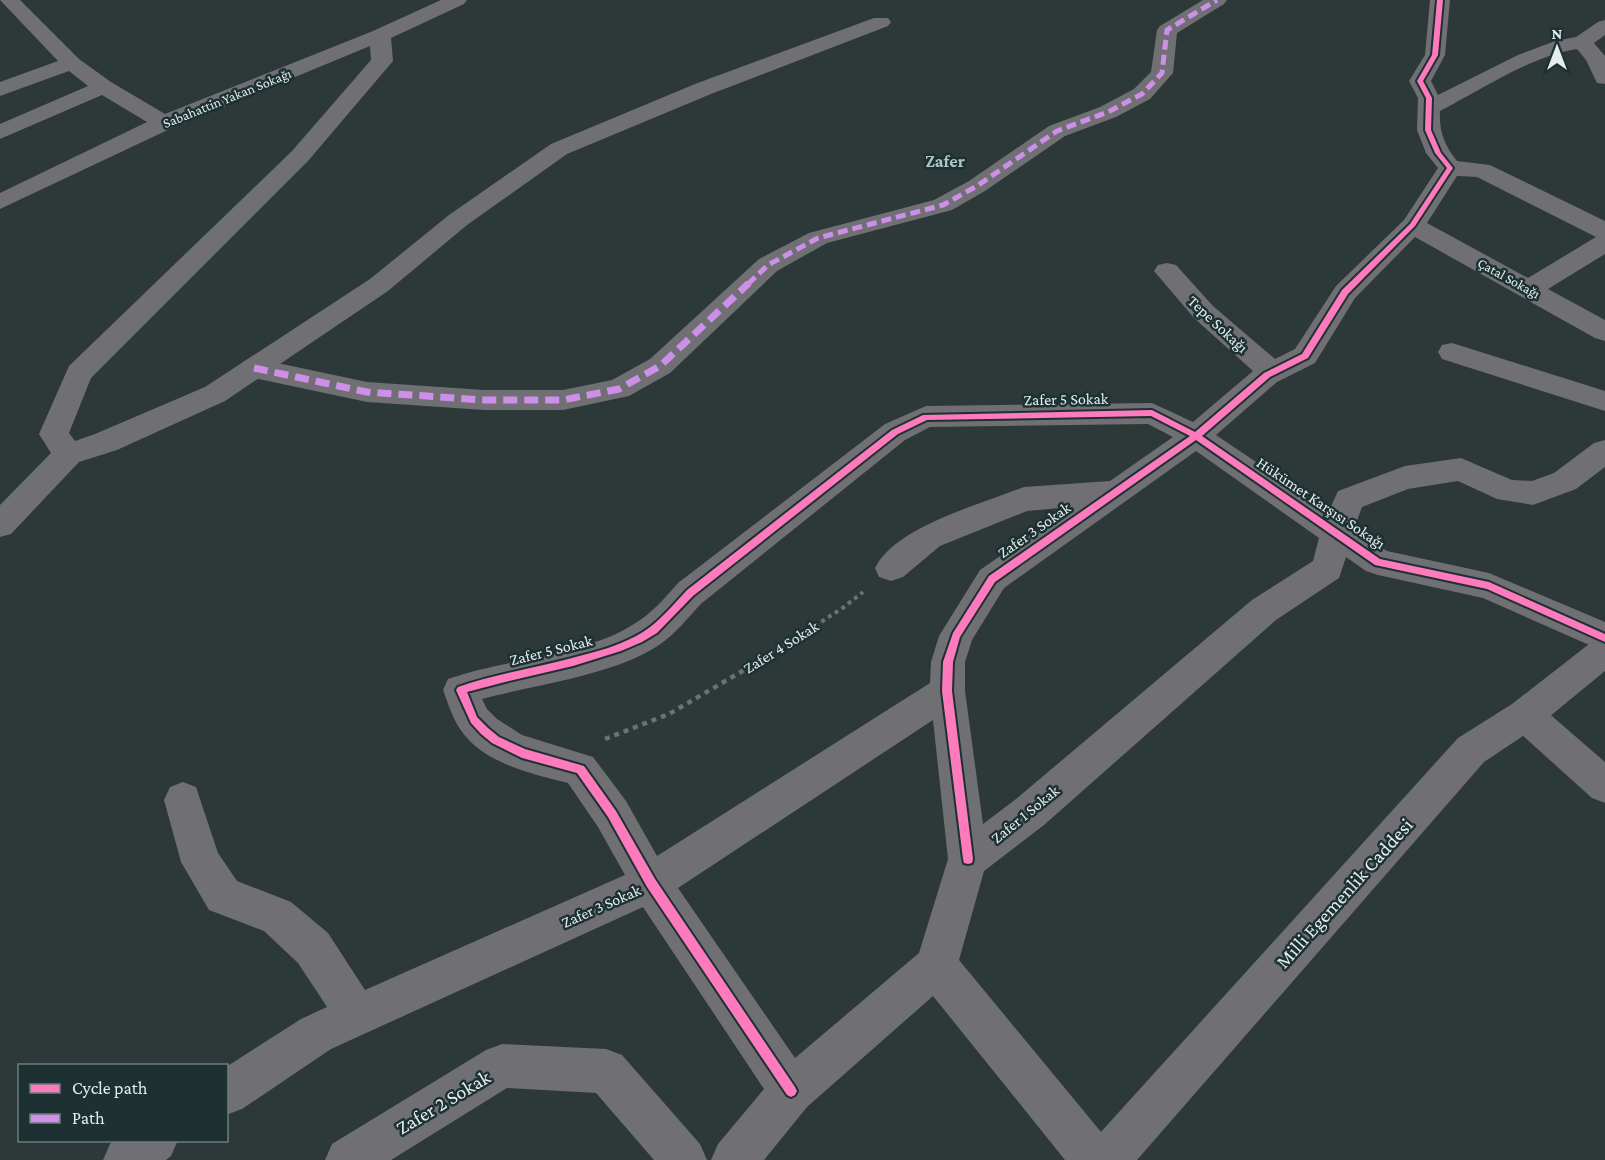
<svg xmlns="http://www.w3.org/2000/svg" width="1605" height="1160" viewBox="0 0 1605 1160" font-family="'Crimson Pro',serif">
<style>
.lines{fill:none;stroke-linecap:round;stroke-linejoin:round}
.path-far1{stroke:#6e7074;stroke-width:4;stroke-dasharray:4 4;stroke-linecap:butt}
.path{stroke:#6e7074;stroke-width:4.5;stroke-dasharray:5 5;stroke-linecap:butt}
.pedestrian{fill:#706f74;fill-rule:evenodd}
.minor{fill:#706f74;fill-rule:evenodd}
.tertiary{fill:#706f74;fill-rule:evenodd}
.quiet-far1{stroke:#ce8fe9;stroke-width:5;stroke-dasharray:10 5;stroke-linecap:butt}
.quiet{stroke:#ce8fe9;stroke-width:7;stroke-dasharray:14 7;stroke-linecap:butt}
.cycleway-casing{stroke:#1e3132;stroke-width:4}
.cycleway{fill:#fd7abc;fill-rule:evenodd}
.labels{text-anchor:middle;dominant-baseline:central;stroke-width:5;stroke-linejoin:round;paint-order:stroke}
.far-street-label{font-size:14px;fill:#e2edee;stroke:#1e3132}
.street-label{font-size:16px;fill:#e2edee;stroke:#1e3132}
.far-district-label{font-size:18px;font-weight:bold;fill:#afc6c7;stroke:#1e3132}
.near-street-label{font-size:20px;fill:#e2edee;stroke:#1e3132}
</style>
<rect width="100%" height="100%" fill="#2d3838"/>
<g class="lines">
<path class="path-far1" d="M761 661 844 607 863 592"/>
<path class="path" d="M605 739 669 714 763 659"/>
<path class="pedestrian" d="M1203 0H1227L1224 4 1177 33 1173 73 1150 99 1116 117 1065 136 985 191 952 210 827 243 777 271 670 373 629 396 563 410H484L367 402 254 378 244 375 240 368 244 361 254 358 367 382 484 390H563L612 380 650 359 759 259 809 233 934 200 969 181 1049 126 1100 107 1134 89 1151 72 1157 30 1160 26Z"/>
<path class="minor" d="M0 0H20L79 59 111 82 165 114 373 31 441 0H467L464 4 391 38 393 61 308 161 91 378 69 433 75 441 95 434 205 387 370 279 449 215 551 144 695 84 874 18H888L891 22 888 26 711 94 567 154 467 225 388 291 225 401 117 450 79 462 11 534 0 537V505L51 453 39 434 69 366 292 151 371 60 370 46 172 128 0 209V193L147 122 102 95 0 139V124L88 86 69 71 0 96V82L58 61Z
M1430 0H1450L1445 55 1431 81 1438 95 1518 55 1555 41 1576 37 1598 22 1605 20V35L1594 43 1605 56V84L1597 83 1586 60 1577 49C1531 56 1481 90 1440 111 1439 131 1444 145 1457 161L1490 165 1605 221V254L1548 289 1605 320V341L1595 338 1415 237 1355 298 1315 363 1277 382 1216 435 1329 511 1338 491 1405 466 1461 458 1512 480 1532 481 1554 473 1594 443 1605 440V467L1576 489 1533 505 1497 499 1458 481 1408 489 1362 507 1354 529 1387 551 1489 573 1605 622V652L1483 598 1378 575 1366 571 1346 557 1339 578 1276 620 1044 825 984 871 959 960 1111 1144 1118 1160H1065L933 996 807 1107 764 1160H711L718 1144 764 1089 643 907 331 1049 242 1109 226 1115V1067L301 1019 327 1007 298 963 264 931 209 910 181 862 164 800 170 787 183 782 196 787 218 853 237 881 291 902 328 933 365 990 625 875 598 827 568 783C532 774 482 763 460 729 452 717 448 703 443 690L448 679C504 659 587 655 634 624 651 614 665 598 678 583L885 424 926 406 1152 403 1193 422 1253 371 1194 318 1154 271 1158 265 1167 263 1176 265 1213 306 1275 359 1295 349 1336 286 1404 220 1438 168 1426 153 1417 130 1418 98 1409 81 1425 55ZM1457 176 1477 177 1596 237 1528 278 1427 223ZM1148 424 1173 437 1110 481 1024 487 1013 491C972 507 895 528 875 568L879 577 891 581 903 577 940 546 1027 511 1071 507 980 570 939 636 931 662 930 683 657 856 626 801 593 757 522 735 497 719 487 709 482 699C537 684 612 676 659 645 676 634 688 617 702 603L905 440 930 427ZM1196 451 1319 538 1313 561 1252 600 1016 799 983 824 965 691V662L972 640 1004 588ZM933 720 948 859 919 953 795 1058 678 888Z
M1452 343 1605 391V411L1442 359 1438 352 1442 345Z
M1525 699 1538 704 1605 762V803L1592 798 1512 726 1507 715 1512 704Z
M502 1044 606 1049 622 1055 700 1144 707 1160H654L596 1093 507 1088 391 1160H325L332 1144 486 1050Z
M114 1140H178L171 1156 166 1160H103L110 1144Z"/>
<path class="tertiary" d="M1605 636V671L1538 726 1484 762 1137 1160H1083L1090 1144 1458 738 1512 704 1593 641Z"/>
<path class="quiet-far1" d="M748 284 768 265 818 238 943 205 977 186 1057 131 1108 112 1142 94 1162 73 1167 30 1217 0"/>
<path class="quiet" d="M254 368 367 392 484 400H563L619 389 660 366 749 283"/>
<defs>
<path id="cycleway" d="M1437 0H1443L1438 55 1423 81 1432 98 1431 130 1441 153 1453 168 1415 226 1348 294 1308 358 1270 377 1202 436 1380 559 1489 582 1605 634V642L1487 589 1375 565 1196 440 995 582 960 637 953 662 952 691 973 859 972 863 968 864 964 863 963 859 942 691 943 662 953 633 989 576 1190 436 1151 416 927 420 898 434 693 596 657 633 642 642 621 651 573 666 505 682 467 692 477 717 488 728 499 737 525 749 584 766 616 811 655 879 795 1087 797 1091 795 1095 791 1097 787 1095 647 887 608 817 577 773 522 758 492 743 481 734 471 723 456 690 458 687C498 673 542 667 583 655 604 650 625 643 643 632 660 621 673 605 687 590L892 430 923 415 1152 410 1195 432 1264 373 1302 354 1342 290 1410 224 1447 168 1435 153 1425 130 1426 98 1417 81 1432 55Z"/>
</defs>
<use href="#cycleway" class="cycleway-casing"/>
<use href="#cycleway" class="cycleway"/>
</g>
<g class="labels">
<g class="far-street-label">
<text transform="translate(227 98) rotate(-22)">Sabahattin Yakan Sokağı</text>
<text transform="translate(1509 278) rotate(29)">Çatal Sokağı</text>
</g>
<g class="street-label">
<text transform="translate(1218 324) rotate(43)">Tepe Sokağı</text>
<text transform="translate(1066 399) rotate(-1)">Zafer 5 Sokak</text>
<text transform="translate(1321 503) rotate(34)">Hükümet Karşısı Sokağı</text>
<text transform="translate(1034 530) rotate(-35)">Zafer 3 Sokak</text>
<text transform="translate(781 647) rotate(-32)">Zafer 4 Sokak</text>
<text transform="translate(551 650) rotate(-14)">Zafer 5 Sokak</text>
<text transform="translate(1025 814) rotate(-39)">Zafer 1 Sokak</text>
<text transform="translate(601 906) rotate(-24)">Zafer 3 Sokak</text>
</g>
<g class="far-district-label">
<text x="945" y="161">Zafer</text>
</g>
<g class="near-street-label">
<text transform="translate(1344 893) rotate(-48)">Milli Egemenlik Caddesi</text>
<text transform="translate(443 1102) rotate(-31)">Zafer 2 Sokak</text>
</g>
</g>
<rect x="18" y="1064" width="210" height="78" fill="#1e3132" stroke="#6c7c7d" stroke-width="1.5"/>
<rect x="30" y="1084" width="30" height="9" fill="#fd7abc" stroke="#6c7c7d" stroke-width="1.5"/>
<text x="72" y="1094" font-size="18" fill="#e2edee">Cycle path</text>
<rect x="30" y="1114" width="30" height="9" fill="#ce8fe9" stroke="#6c7c7d" stroke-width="1.5"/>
<text x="72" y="1124" font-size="18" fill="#e2edee">Path</text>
<g transform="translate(1557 48)" stroke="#1e3132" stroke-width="4.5" paint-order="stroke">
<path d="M0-4.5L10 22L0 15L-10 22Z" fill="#e2edee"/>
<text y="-9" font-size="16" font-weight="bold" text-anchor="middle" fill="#e2edee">N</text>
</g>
</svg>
